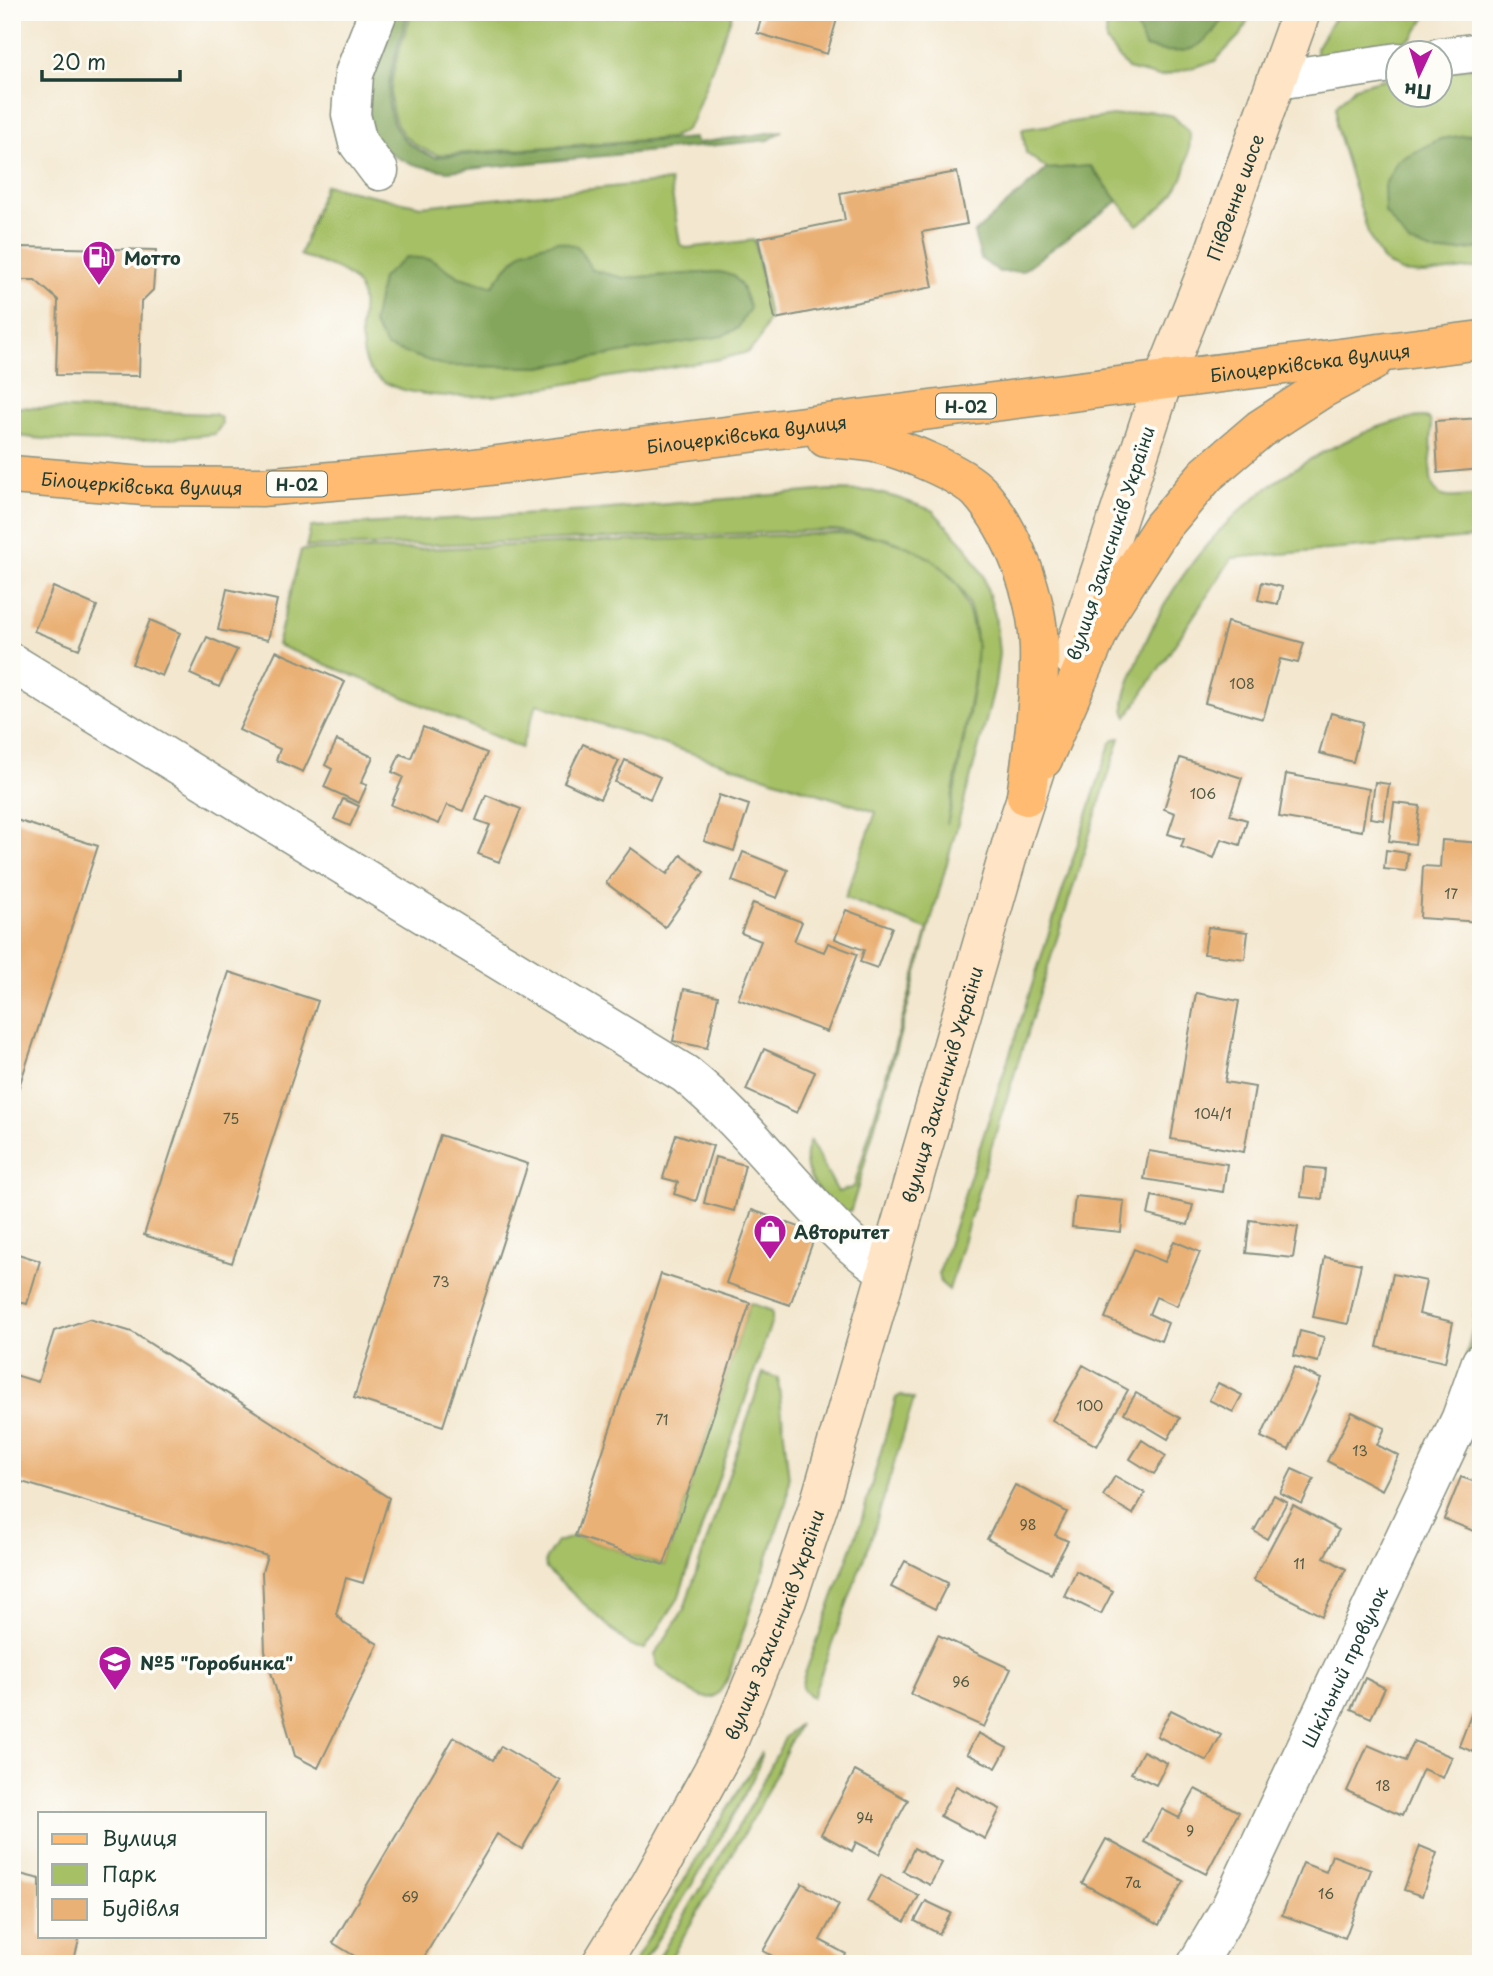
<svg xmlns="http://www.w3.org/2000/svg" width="1493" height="1976" viewBox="0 0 1493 1976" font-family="'Playpen Sans',sans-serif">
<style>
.green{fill:#a6c066;stroke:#627e4d;stroke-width:2;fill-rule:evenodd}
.forest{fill:#84a65b;stroke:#527248;stroke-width:2}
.building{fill:#eab176}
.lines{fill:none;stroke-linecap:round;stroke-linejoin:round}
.street-casing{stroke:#899282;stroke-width:41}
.secondary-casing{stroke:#899282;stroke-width:41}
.primary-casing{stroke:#899282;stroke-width:41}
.street{stroke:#fff;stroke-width:38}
.secondary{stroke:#ffe4c6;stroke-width:38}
.primary{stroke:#ffbb71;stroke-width:38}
.labels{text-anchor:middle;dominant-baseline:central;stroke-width:7;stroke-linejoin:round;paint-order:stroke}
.number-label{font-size:14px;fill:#525a44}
.shield{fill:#fdfcf7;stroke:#62766e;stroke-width:2}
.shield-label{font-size:16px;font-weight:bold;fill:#1f3d34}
.street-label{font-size:18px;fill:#1f3d34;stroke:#fdfcf7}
.poi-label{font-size:18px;font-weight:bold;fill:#1f3d34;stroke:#fdfcf7;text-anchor:start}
</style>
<rect width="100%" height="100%" fill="#fdfcf7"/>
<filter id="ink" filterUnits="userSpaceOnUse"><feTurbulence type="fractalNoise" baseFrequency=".0143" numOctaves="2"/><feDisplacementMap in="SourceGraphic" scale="14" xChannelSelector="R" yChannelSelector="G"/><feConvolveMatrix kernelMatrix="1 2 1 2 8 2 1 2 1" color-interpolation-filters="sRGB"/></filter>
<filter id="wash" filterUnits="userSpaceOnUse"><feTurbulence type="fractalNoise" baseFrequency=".00686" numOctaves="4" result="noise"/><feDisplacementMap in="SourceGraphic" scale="28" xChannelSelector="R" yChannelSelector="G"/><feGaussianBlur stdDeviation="1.57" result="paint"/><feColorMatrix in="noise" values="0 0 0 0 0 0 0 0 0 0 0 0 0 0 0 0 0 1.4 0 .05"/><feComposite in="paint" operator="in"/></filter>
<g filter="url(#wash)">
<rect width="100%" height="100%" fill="#f3e7cf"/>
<path class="green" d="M412 12H733L693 119 685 131 670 138 438 155C365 133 394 65 412 12Z
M1107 12H1138L1136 24 1213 34 1227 12H1252L1242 33 1215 61 1159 77 1128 69 1106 42Z
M1338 12H1429L1413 37 1375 57H1316V48Z
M1481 66V133L1440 139 1438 253 1481 248V267L1424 274 1401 272 1382 260 1369 236 1336 127V106L1355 87 1398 75V94H1440L1441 71Z
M1148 111 1173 116 1190 133C1190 178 1174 202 1137 225L1091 166 1047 169 1026 153 1022 129Z
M670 181 680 244 686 248 755 240 769 318 759 341 748 352 720 359 493 396C460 397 385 400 367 365 363 358 363 346 361 338 359 322 366 305 360 290 351 269 319 263 300 255L325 185 421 206ZM577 246 592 270 623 278 718 272 733 275 619 351 540 367 431 259 459 277 492 286Z
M12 407 215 414 221 418 222 424 215 434C147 441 80 446 12 435Z
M1424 417 1430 420C1437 440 1418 495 1448 497 1458 498 1470 496 1481 495V537L1232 558 1127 717C1118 704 1132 676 1137 662 1177 561 1249 485 1348 440 1371 429 1398 418 1424 417Z
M830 490 871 491 898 498 932 510 966 546 983 575 995 615 999 653 995 684 986 721 858 1187 851 1210 843 1214C822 1198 795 1170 810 1141L838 1192 854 1187 928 930 845 898 876 812 537 704 521 748 367 681 277 645 301 550 419 549 838 533 881 538 911 548 937 563C899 538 878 536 835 530L425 545 306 547 311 527 587 511ZM938 564C996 608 974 684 963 745 958 771 954 799 947 824L973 685 977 646 970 615 958 585Z
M1120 738 986 1164 949 1290 941 1283 939 1273 1110 744 1114 739Z
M1481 1233 1480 1313 1463 1386 1461 1380 1474 1322Z
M750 1303 772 1311V1320L678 1599 645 1649 630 1646 546 1569 545 1560 557 1542 575 1536 664 1565Z
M763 1373 778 1378 789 1479 787 1500 727 1680C723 1686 719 1695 713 1697 697 1703 668 1674 657 1665L655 1655 684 1609Z
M901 1395 914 1399 872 1536 812 1698 802 1688 803 1679 861 1522 896 1398Z
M799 1724 759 1808 667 1964H655L750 1807 786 1736Z
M761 1754C764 1775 660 1935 642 1964H633Z"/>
<path class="forest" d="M393 12H409C392 66 363 133 435 157L694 138 697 143 782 131 769 140 448 171C411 166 395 161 368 135L369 72Z
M1138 12H1227C1204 49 1188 59 1145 47L1136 24Z
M1481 133V248L1438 253 1409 243 1385 212 1384 186 1397 161 1440 139Z
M1090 166 1118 201 1022 271 999 272 981 259 974 233 1047 169Z
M557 241 577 246 592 270 623 278 718 272 733 275 742 287 750 308 738 328 722 336 540 367 445 366 387 347 373 324 382 278 406 257 431 259 459 277 492 286 507 267 524 250Z"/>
<g id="blocks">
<path class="building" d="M763 12H839L827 54 757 33Z
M957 172 967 224 922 232 933 287 775 319 758 238 845 220 840 193Z
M21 247 156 250 153 290 141 302 139 376 56 375 58 300 35 280H20Z
M1481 418V469L1438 473 1435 421Z
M1262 582 1282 587 1278 604 1258 600Z
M53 587 97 606 79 649 34 631Z
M227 589 277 600 268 640 218 630Z
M150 620 180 633 162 676 132 664Z
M1227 622 1304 643 1298 663 1280 659 1263 719 1205 703Z
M207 637 237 650 219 687 190 674Z
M276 651 345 682 303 772 276 760 280 749 239 730Z
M1331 713 1363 722 1353 762 1319 753Z
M423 727 487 753 463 811 447 805 439 824 391 805 403 777 392 772 400 754 411 758Z
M337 740 373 757 361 783 367 785 359 803 324 787 332 769 325 765Z
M583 744 619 761 600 799 564 782Z
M1180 758 1242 778 1230 815 1247 820 1240 845 1221 839 1214 858 1181 847 1184 839 1168 834 1175 813 1164 809Z
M625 760 660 777 650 799 615 782Z
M1286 774 1369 789 1362 831 1279 817Z
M1375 782 1389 784 1384 820 1370 818Z
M486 795 521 809 499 862 478 854 490 825 476 820Z
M719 795 749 805 734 851 704 841Z
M343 799 359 806 350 826 334 819Z
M1394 803 1420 806 1415 844 1389 841Z
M13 819 98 846 13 1105 12 821Z
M1442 840 1481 843V922L1420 918 1423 866 1440 867Z
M631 848 667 874 681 855 704 872 665 927 606 883Z
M1386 850 1408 853 1406 871 1384 869Z
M743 852 788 870 777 898 732 881Z
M753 903 802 922 794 941 824 952 828 943 857 954 827 1032 738 999 761 941 741 933Z
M846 910 892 927 877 968 860 962 864 950 835 939Z
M1208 927 1248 932 1245 959 1204 954Z
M229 972 318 1001 232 1263 144 1235Z
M684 989 718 996 707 1048 673 1041Z
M1196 993 1239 1001 1225 1082 1255 1087 1244 1152 1171 1139Z
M764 1049 815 1072 797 1113 746 1090Z
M676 1134 713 1146 696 1201 674 1194 678 1182 663 1178Z
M440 1135 528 1164 443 1426 354 1398Z
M1149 1151 1227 1164 1223 1192 1144 1179Z
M715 1157 745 1165 734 1211 704 1203Z
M1304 1167 1325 1169 1322 1199 1301 1197Z
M1075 1196 1124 1201 1121 1232 1072 1227Z
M1152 1196 1193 1205 1188 1225 1148 1215Z
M752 1210 816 1233 790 1305 726 1283Z
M1250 1220 1298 1227 1293 1258 1246 1253Z
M1174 1241 1200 1252 1177 1306 1156 1297 1149 1314 1168 1323 1161 1341 1105 1318 1134 1249 1165 1262Z
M12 1252 40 1261 27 1304 12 1300Z
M1325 1257 1361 1264 1348 1324 1313 1317Z
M661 1274 750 1303 664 1565 575 1536Z
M1393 1274 1426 1281 1419 1314 1453 1322 1445 1362 1377 1347Z
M89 1319 132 1332 389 1498 363 1583 346 1578 336 1614 345 1624 378 1644 318 1768 295 1756 265 1651 262 1572 267 1556 12 1479V1374L38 1382 54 1331Z
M1300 1331 1324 1337 1318 1362 1294 1356Z
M1083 1365 1128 1390 1097 1446 1052 1420Z
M1294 1367 1321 1379 1289 1450 1261 1437Z
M1218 1383 1242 1395 1233 1412 1209 1400Z
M1136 1393 1180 1418 1168 1439 1124 1413Z
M1352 1412 1385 1428 1377 1445 1399 1456 1382 1490 1327 1461Z
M1142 1440 1166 1456 1154 1474 1130 1459Z
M1292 1469 1314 1479 1302 1504 1280 1493Z
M1115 1476 1145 1493 1133 1514 1103 1496Z
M1461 1477 1481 1484V1534L1444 1519Z
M1015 1485 1067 1512 1055 1535 1068 1541 1051 1573 987 1539Z
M1274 1495 1287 1502 1267 1539 1254 1531Z
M1293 1505 1339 1530 1324 1557 1346 1569 1322 1616 1253 1580Z
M905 1561 948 1583 935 1609 891 1587Z
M1076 1571 1113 1591 1101 1614 1064 1596Z
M938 1635 1011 1669 984 1727 910 1694Z
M1365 1678 1385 1688 1371 1718 1351 1709Z
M1171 1710 1221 1735 1207 1761 1157 1736Z
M1471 1715 1481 1719V1755L1459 1746Z
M978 1733 1007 1748 996 1768 967 1754Z
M454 1737 493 1760 501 1746 561 1781 522 1849 497 1834 420 1964H368L333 1943Z
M1414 1741 1452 1757 1443 1778 1423 1769 1402 1816 1347 1791 1368 1745 1405 1761Z
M1143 1751 1167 1763 1156 1785 1131 1773Z
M855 1771 908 1800 879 1854 856 1842 852 1851 821 1834Z
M956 1786 1000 1809 985 1839 940 1816Z
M1195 1789 1239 1812 1206 1874 1144 1842 1162 1809 1179 1818Z
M1106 1839 1183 1881 1159 1925 1082 1883Z
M1420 1846 1437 1853 1422 1896 1404 1890Z
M914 1848 942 1863 930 1885 903 1871Z
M1332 1855 1371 1870 1345 1938 1282 1915 1303 1863 1326 1872Z
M12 1872 40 1879V1936H80L73 1964H12Z
M881 1875 919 1896 905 1922 867 1901Z
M802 1883 839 1905 820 1940 846 1954 841 1964H787L763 1951Z
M926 1901 951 1913 939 1934 915 1921Z"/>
</g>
</g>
<g filter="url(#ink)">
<use href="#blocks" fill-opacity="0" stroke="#899282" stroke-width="2"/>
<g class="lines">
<defs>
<g id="street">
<path d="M378 12 354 74 351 115 358 143 379 171"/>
<path d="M1440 57 1481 52"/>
<path d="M1277 80 1398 62"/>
<path d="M12 663 685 1074C746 1123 791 1187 848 1241 859 1252 873 1261 886 1271"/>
<path id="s1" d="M1197 1964 1229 1910 1461 1418 1481 1362"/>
</g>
<g id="secondary">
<path id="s2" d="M1072 657 1163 381 1214 253 1301 12"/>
<path id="s3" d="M601 1964 651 1883 727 1745 787 1600 821 1498 1015 831 1037 764"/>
</g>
<g id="primary">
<path d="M826 438C843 440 862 440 879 444 904 450 961 473 979 492 1013 530 1038 597 1039 648 1040 698 1033 747 1026 796"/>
<path id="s4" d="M12 475 144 486 261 487 450 471 1481 340"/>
<path d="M1043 759 1108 611 1162 527 1206 475 1260 429 1320 390 1372 362"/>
</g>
</defs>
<use href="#street" class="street-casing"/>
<use href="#secondary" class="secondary-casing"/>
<use href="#primary" class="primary-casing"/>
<use href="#street" class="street"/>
<use href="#secondary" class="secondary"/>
<use href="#primary" class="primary"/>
</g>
</g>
<defs>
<symbol id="fuel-pin" viewBox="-11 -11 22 30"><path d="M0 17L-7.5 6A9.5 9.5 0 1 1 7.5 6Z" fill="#b5179e" stroke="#fdfcf7"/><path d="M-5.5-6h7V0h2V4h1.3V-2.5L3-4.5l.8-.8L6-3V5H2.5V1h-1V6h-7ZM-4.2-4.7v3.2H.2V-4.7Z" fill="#fff"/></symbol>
<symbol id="shop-pin" viewBox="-11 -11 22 30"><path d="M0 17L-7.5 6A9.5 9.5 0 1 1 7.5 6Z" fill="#b5179e" stroke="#fdfcf7"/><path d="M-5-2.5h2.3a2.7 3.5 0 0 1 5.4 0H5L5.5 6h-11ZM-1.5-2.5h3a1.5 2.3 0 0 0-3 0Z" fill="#fff"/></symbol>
<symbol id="school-pin" viewBox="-11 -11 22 30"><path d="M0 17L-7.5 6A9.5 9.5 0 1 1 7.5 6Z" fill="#b5179e" stroke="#fdfcf7"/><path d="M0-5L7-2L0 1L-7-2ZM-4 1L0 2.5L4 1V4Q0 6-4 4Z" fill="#fff"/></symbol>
</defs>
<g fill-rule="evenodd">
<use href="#fuel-pin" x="80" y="238" width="38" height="52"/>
<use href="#shop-pin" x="751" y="1212" width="38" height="52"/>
<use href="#school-pin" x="96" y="1643" width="38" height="52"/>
</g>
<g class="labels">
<g class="number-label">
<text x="1242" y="683">108</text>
<text x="1203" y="793">106</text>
<text x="1451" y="893">17</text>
<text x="1213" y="1113">104/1</text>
<text x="231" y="1118">75</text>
<text x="441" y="1281">73</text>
<text x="1090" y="1405">100</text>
<text x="662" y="1419">71</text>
<text x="1360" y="1450">13</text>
<text x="1028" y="1524">98</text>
<text x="1299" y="1563">11</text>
<text x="961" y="1681">96</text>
<text x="1383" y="1785">18</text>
<text x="865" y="1817">94</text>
<text x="1190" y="1830">9</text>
<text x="1133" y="1882">7а</text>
<text x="1326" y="1893">16</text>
<text x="410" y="1896">69</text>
</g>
<g class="shield">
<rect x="936" y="393.5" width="60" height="25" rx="5"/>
<rect x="267" y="471.5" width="60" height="25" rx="5"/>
</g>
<g class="shield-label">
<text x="966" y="406">Н-02</text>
<text x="297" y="484">Н-02</text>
</g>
<g class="street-label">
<text stroke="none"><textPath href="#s2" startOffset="488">Південне шосе</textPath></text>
<text stroke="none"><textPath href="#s4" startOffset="1306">Білоцерківська вулиця</textPath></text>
<text stroke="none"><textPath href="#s4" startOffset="738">Білоцерківська вулиця</textPath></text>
<text stroke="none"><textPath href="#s4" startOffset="130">Білоцерківська вулиця</textPath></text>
<text transform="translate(1110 543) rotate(-72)">вулиця Захисників України</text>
<text stroke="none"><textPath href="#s3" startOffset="948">вулиця Захисників України</textPath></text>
<text stroke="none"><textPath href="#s3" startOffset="382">вулиця Захисників України</textPath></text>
<text stroke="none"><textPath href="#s1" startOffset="332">Шкільний провулок</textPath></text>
</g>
<g class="poi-label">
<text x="124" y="257">Мотто</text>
<text x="794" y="1231">Авторитет</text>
<text x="140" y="1662">№5 "Горобинка"</text>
</g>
</g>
<rect width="1493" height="1976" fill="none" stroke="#fdfcf7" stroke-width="42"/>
<rect x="38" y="1812" width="228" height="126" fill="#fdfcf7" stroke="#a4b0a9" stroke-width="2"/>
<rect x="52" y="1834" width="35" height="10" fill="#ffbb71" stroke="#a4b0a9" stroke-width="2"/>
<text x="102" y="1846" font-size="21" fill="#1f3d34">Вулиця</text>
<rect x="52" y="1864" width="35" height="21" fill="#a6c066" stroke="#a4b0a9" stroke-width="2"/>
<text x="102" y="1882" font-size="21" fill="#1f3d34">Парк</text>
<rect x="52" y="1899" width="35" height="21" fill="#eab176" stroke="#a4b0a9" stroke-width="2"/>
<text x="102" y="1916" font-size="21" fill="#1f3d34">Будівля</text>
<g transform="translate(1419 74) rotate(184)"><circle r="33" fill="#fdfcf7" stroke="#a4b0a9" stroke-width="2"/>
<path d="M0-5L12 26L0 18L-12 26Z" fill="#b5179e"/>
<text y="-10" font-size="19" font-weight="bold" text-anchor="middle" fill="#1f3d34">Пн</text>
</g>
<path d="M42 70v10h138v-10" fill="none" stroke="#1f3d34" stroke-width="3.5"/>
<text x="52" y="70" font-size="21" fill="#1f3d34" stroke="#fdfcf7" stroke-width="5" paint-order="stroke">20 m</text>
</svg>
